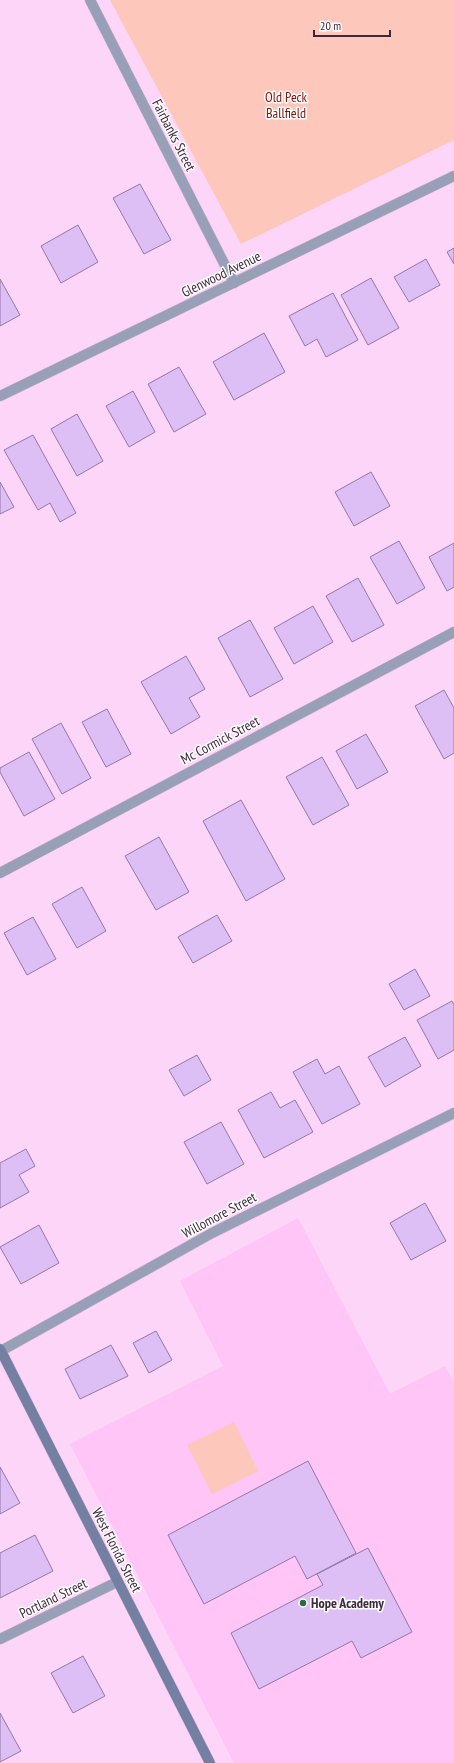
<svg xmlns="http://www.w3.org/2000/svg" width="454" height="1763" viewBox="0 0 454 1763" font-family="'PT Sans Narrow',sans-serif">
<style>
.built{fill:#fec5f6}
.green{fill:#fdc7bc}
.building{fill:#debff5;stroke:#9477a9}
.lines{fill:none;stroke-linecap:round;stroke-linejoin:round}
.minor-casing{stroke:#d7b3d2;stroke-width:11}
.secondary-casing{stroke:#d7b3d2;stroke-width:11}
.minor{stroke:#98a0b8;stroke-width:10}
.secondary{stroke:#7480a2;stroke-width:10}
.poi-dot{fill:#256f3d;stroke:#fff;stroke-width:1.5}
.labels{text-anchor:middle;dominant-baseline:central;stroke-width:3;stroke-linejoin:round;paint-order:stroke}
.park-label{font-size:14px;fill:#7a1308;stroke:#fff}
.street-label{font-size:14px;fill:#3d293b;stroke:#fff}
.poi-label{font-size:14px;font-weight:bold;fill:#3d293b;stroke:#fff;text-anchor:start}
</style>
<rect width="100%" height="100%" fill="#fdd5f8"/>
<path class="built" d="M298 1218 390 1394 445 1366 454 1383V1763H234L70 1444 223 1366 180 1281Z"/>
<path class="green" d="M110 0H454V140L241 244Z
M234 1422 258 1471 212 1494 187 1445Z"/>
<path class="building" d="M140 184 171 240 144 254 113 198Z
M78 225 98 262 61 283 41 246Z
M454 248V264L447 252Z
M426 259 440 285 409 302 394 277Z
M371 278 399 328 368 345 341 295Z
M0 279 20 315 0 326Z
M333 293 358 340 326 357 317 339 305 346 289 316Z
M264 333 285 372 234 400 213 362Z
M179 367 206 414 174 432 148 384Z
M133 391 155 432 129 447 106 406Z
M77 414 103 461 77 476 51 429Z
M33 435 76 513 60 522 50 503 38 510 4 450Z
M371 472 390 506 354 526 335 492Z
M0 482 14 507 0 514Z
M399 541 425 588 397 604 370 557Z
M454 543V587L447 591 429 557Z
M358 578 384 625 352 642 326 596Z
M313 606 333 642 294 664 274 628Z
M250 620 283 679 250 697 218 638Z
M186 656 205 689 189 698 200 717 171 734 141 682Z
M444 690 454 708V753L444 759 415 706Z
M107 709 131 754 106 767 82 722Z
M61 723 91 778 62 794 32 739Z
M366 734 388 772 357 789 336 751Z
M29 752 55 799 24 816 0 772V768Z
M322 757 349 805 313 825 286 777Z
M241 800 285 879 246 901 203 821Z
M159 837 189 892 156 910 125 856Z
M82 887 106 931 77 948 52 904Z
M217 915 232 941 193 963 178 937Z
M33 917 56 959 27 975 4 933Z
M415 969 430 996 404 1010 389 984Z
M452 1001 454 1005V1050L438 1059 417 1020Z
M405 1037 421 1066 385 1087 368 1057Z
M197 1055 211 1080 184 1096 169 1070Z
M317 1059 325 1074 339 1066 360 1104 322 1124 293 1072Z
M271 1092 280 1108 295 1100 313 1132 264 1158 238 1110Z
M221 1122 244 1164 207 1184 184 1142Z
M26 1149 35 1166 19 1175 29 1192 0 1208V1163Z
M425 1203 446 1241 411 1260 390 1223Z
M39 1225 59 1263 21 1284 0 1247Z
M156 1331 172 1360 149 1373 133 1343Z
M111 1345 128 1376 80 1399 65 1369Z
M308 1461 356 1553 307 1579 295 1556 204 1604 168 1535Z
M0 1467 20 1503 0 1514Z
M35 1535 53 1571 0 1598V1553Z
M368 1548 412 1632 361 1658 352 1641 259 1689 231 1633 323 1585 317 1574Z
M83 1656 105 1696 73 1713 51 1673Z
M0 1713 21 1751 0 1762Z"/>
<g class="lines">
<defs>
<path id="minor" d="M90 0 234 283
M0 396 454 176
M0 873 454 632
M1 1351 212 1233 454 1113
M0 1639 117 1582"/>
<path id="secondary" d="M0 1349 210 1763"/>
</defs>
<use href="#minor" class="minor-casing"/>
<use href="#secondary" class="secondary-casing"/>
<use href="#minor" class="minor"/>
<use href="#secondary" class="secondary"/>
</g>
<circle class="poi-dot" cx="303" cy="1603" r="4"/>
<g class="labels">
<g class="park-label">
<text x="286" y="97">Old Peck<tspan x="286" dy="16">Ballfield</tspan></text>
</g>
<g class="street-label">
<text transform="translate(174 135) rotate(63)">Fairbanks Street</text>
<text transform="translate(221 274) rotate(-26)">Glenwood Avenue</text>
<text transform="translate(220 740) rotate(-28)">Mc Cormick Street</text>
<text transform="translate(219 1215) rotate(-28)">Willomore Street</text>
<text transform="translate(117 1550) rotate(63)">West Florida Street</text>
<text transform="translate(53 1598) rotate(-26)">Portland Street</text>
</g>
<g class="poi-label">
<text x="311" y="1603">Hope Academy</text>
</g>
</g>
<path d="M314 30v6h76v-6" fill="none" stroke="#3d293b" stroke-width="2"/>
<text x="320" y="30" font-size="12" fill="#3d293b" stroke="#ffffff" stroke-width="3" paint-order="stroke">20 m</text>
</svg>
